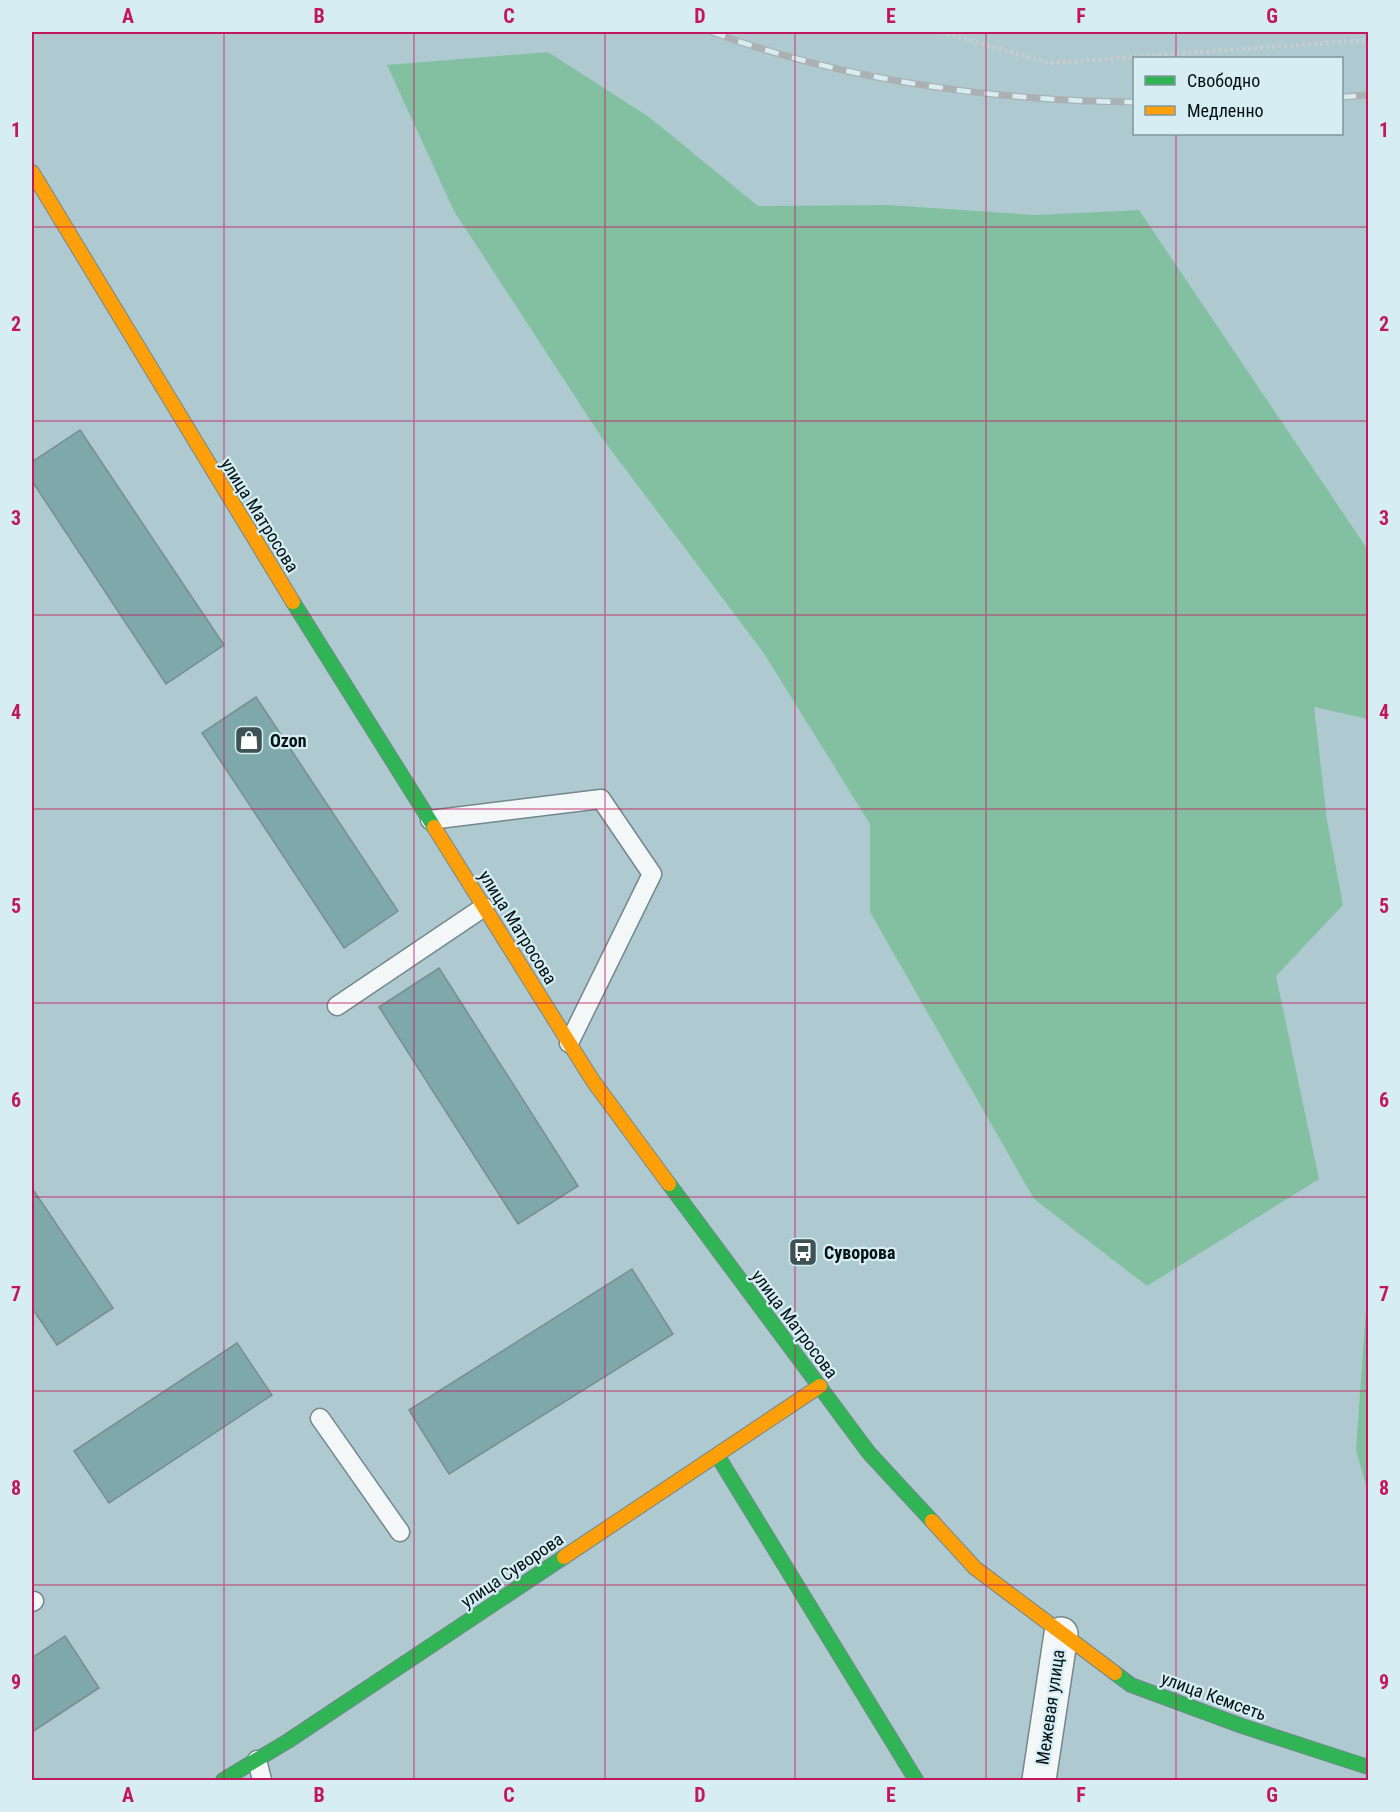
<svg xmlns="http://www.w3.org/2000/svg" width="1400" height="1812" font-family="'Roboto Condensed',sans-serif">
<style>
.green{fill:#83c0a2}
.building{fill:#7ea8aa;stroke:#798e91;stroke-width:1.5}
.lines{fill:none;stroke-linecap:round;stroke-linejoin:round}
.lane-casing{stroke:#73888c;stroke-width:21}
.street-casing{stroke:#73888c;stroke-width:36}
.fast-casing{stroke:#73888c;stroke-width:16}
.slow-casing{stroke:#73888c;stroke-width:16}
.path{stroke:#c5cdcf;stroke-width:4;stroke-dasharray:3 3;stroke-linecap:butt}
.lane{stroke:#f3f7f8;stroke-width:18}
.street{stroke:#f3f7f8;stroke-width:33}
.fast{stroke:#30b455;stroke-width:14}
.slow{stroke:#ff9f0a;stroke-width:14}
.rail-casing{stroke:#abb1b2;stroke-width:7}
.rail{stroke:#d6eef3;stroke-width:4.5;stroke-dasharray:14;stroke-linecap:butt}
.grid{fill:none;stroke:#c2185b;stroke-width:1.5;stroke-opacity:0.55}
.labels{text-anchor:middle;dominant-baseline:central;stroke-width:4.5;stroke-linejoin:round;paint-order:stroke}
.street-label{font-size:18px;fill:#011215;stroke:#d6eef3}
.poi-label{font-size:18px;font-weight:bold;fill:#011215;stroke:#d6eef3;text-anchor:start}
.neatline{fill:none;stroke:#c2185b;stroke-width:2}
.grid-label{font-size:20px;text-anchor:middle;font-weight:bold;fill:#c2185b}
</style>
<rect width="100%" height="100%" fill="#aecad0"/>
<path class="green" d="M548,52L649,117L758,206L888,205L1036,215L1139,210L1368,550V719L1314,707L1327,820L1343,905L1276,976L1319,1179L1147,1286L1034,1199L870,912V824L763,652L602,438L454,211L387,65Z
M1368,1281V1492L1356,1450Z"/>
<path class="building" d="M80,430L224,645L166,684L32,481V462Z
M256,697L398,911L344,948L202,733Z
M439,968L578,1186L518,1224L379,1007Z
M32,1188L113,1308L57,1345L32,1308Z
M632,1269L673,1334L449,1474L409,1410Z
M237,1343L272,1395L109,1503L74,1451Z
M65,1636L99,1688L32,1732V1658Z"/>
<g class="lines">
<g class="lane-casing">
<path id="lane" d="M430,820L601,799L652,874L569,1043
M337,1006L484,907
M320,1418L400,1532
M32,1602L34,1601
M257,1760L262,1780"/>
</g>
<g class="street-casing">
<path id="street" d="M1039,1780L1061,1634"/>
</g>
<g class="fast-casing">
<path id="fast" d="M293,602L434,827
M669,1184L869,1453L932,1521
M717,1455L916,1780
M1115,1673L1131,1685L1242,1726L1368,1767
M223,1780L288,1741L564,1557"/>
</g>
<g class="slow-casing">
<path id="slow" d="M32,172L293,602
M434,827L593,1081L669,1184
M932,1521L975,1568L1115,1673
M564,1557L820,1386"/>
</g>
<path class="path" d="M941,32L1049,63L1368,40"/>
<use href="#lane" class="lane"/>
<use href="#street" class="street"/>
<use href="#fast" class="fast"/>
<use href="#slow" class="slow"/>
<g class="rail-casing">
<path id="rail" d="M712,32C842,80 996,101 1134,102
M1342,97L1368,95"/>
</g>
<use href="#rail" class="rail"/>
</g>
<path class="grid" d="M224,32V1780M414,32V1780M605,32V1780M795,32V1780M986,32V1780M1176,32V58M1176,134V1780M32,227H1368M32,421H1368M32,615H1368M32,809H1368M32,1003H1368M32,1197H1368M32,1391H1368M32,1585H1368"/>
<defs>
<g id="shop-square" transform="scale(1.5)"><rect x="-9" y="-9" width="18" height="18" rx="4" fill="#3e5256" stroke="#d6eef3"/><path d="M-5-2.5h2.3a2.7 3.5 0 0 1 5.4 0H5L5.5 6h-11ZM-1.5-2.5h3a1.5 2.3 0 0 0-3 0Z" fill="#fff"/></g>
<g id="bus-square" transform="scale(1.5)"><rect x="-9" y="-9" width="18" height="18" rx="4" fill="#3e5256" stroke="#d6eef3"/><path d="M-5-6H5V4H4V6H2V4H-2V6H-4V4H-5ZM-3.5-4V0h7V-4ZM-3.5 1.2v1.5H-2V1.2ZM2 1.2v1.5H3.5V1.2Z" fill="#fff"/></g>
</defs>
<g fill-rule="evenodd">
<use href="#shop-square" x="249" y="740"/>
<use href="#bus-square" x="803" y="1252"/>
</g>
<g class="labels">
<g class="street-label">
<text transform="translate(260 515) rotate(58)">улица Матросова</text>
<text transform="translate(518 927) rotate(58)">улица Матросова</text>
<text transform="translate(795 1324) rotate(53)">улица Матросова</text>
<text transform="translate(512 1570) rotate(-34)">улица Суворова</text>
<text transform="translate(1214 1696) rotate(20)">улица Кемсеть</text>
<text transform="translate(1050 1707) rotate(-82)">Межевая улица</text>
</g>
<g class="poi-label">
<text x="270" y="740">Ozon</text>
<text x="824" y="1252">Суворова</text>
</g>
</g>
<rect width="1400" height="1812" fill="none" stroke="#d6eef3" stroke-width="66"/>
<rect x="1133" y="57" width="210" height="78" fill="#d6eef3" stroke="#81969a" stroke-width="1.5"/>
<rect x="1145" y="76" width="30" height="9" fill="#30b455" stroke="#81969a" stroke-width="1.5"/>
<text x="1187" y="87" font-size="18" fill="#011215">Свободно</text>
<rect x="1145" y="106" width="30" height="9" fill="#ff9f0a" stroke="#81969a" stroke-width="1.5"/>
<text x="1187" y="117" font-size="18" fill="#011215">Медленно</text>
<rect x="33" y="33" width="1334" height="1746" class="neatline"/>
<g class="grid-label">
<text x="128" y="23">A</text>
<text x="319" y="23">B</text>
<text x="509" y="23">C</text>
<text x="700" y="23">D</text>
<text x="891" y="23">E</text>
<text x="1081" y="23">F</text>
<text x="1272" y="23">G</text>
<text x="16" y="137">1</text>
<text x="1384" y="137">1</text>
<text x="16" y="331">2</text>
<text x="1384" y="331">2</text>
<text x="16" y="525">3</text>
<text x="1384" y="525">3</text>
<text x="16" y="719">4</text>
<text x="1384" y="719">4</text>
<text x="16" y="913">5</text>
<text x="1384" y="913">5</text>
<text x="16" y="1107">6</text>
<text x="1384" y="1107">6</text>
<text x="16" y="1301">7</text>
<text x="1384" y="1301">7</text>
<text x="16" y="1495">8</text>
<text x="1384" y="1495">8</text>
<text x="16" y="1689">9</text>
<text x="1384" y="1689">9</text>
<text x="128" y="1802">A</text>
<text x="319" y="1802">B</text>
<text x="509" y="1802">C</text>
<text x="700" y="1802">D</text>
<text x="891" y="1802">E</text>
<text x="1081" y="1802">F</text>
<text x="1272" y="1802">G</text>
</g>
</svg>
